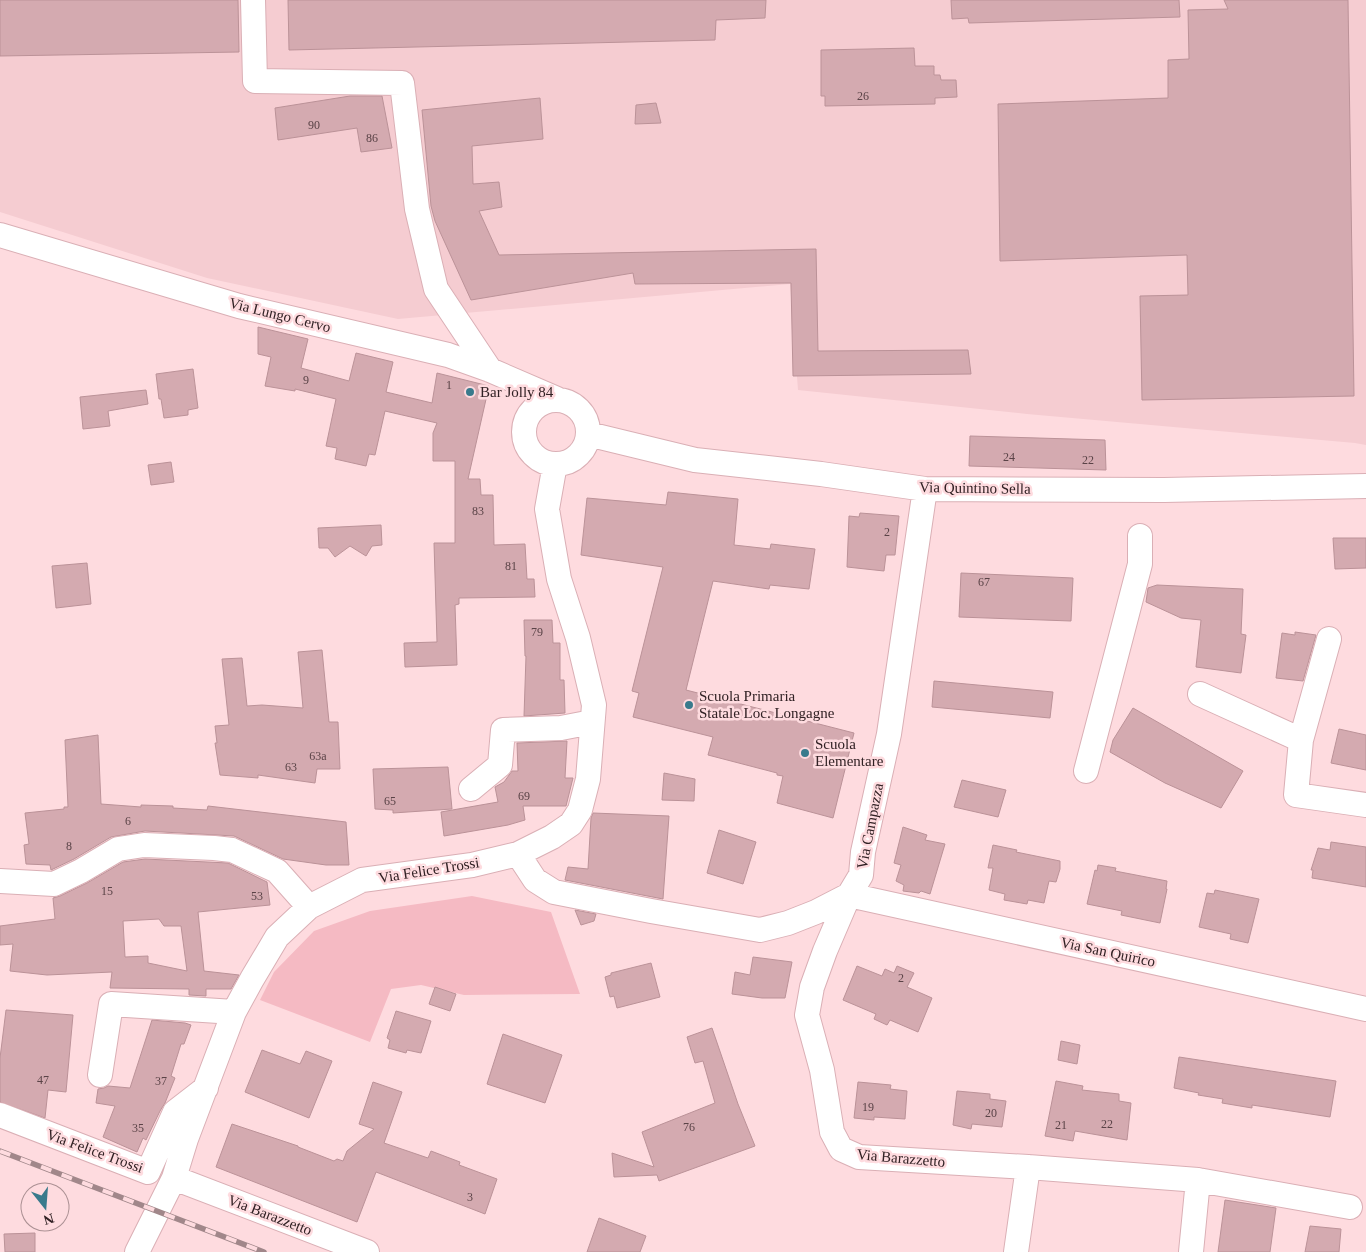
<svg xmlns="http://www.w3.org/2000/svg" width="1366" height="1252" font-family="Georgia,serif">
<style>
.built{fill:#f5ccd1}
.green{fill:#f5bac3}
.building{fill:#d4aab0;stroke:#bb9298;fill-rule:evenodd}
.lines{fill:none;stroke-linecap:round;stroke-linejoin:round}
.minor-casing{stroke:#daafb5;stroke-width:26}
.minor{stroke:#fff;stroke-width:24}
.rail-casing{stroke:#a1878a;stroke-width:5.5}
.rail{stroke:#fedbdf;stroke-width:4;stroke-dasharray:11;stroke-linecap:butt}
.poi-dot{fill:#397a8c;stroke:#fedbdf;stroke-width:2}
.labels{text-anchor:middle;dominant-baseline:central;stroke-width:5;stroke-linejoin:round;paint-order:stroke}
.number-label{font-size:12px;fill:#5a4347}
.street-label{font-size:15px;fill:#312124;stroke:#fedbdf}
.poi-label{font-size:15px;fill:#312124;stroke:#fedbdf;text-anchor:start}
</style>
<rect width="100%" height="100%" fill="#fedbdf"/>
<path class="built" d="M0,0H1366V445L1355,443L1027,414L798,390L790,284L398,319L207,278L0,212Z"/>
<path class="green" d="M472,896L551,912L580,994L464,995L421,985L391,989L370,1042L260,1000L274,972L314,931L370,911Z"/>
<path class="building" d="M0,0H238L239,52L0,56Z
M288,0H766L765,18L716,20L715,40L289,50Z
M951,0H1179L1180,17L969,23L968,18L952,19Z
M1224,0H1348L1354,396L1142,400L1140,296L1188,295L1187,255L1000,261L998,104L1168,98V60L1189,59L1188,10L1228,9Z
M914,48L915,66H934V75H940L941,80H956L957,97L935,98V104L825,106V96H821V50Z
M350,96H382L392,148L361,152L357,128L278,140L275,108Z
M540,98L543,139L472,146L473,184L499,182L502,207L479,211L499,255L816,249L818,351L968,350L971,374L793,376L791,283L635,284L633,273L471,300L435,221L431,206L422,110Z
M656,103L661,123L635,124L636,105Z
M258,327L308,339L301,368L349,381L356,353L393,362L386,392L432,403L437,373L489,386L468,479H480L481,495H493L494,545L525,544L527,579H534L535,597L459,598V604L455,605L457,665L405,667L404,643L437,642L434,543H455V461H433V433L437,423L385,411L375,455L369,454L366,466L335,459L337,448L326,446L336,399L295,389V391L265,386L271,357L258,354Z
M193,369L198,408L188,410V415L164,418L161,399H159L156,374Z
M146,390L148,404L108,411L110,426L83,429L80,397Z
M970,436L1105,440L1106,470L969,466Z
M171,462L174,482L151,485L148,465Z
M668,492L738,499L734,545L770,549L771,544L815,549L809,589L770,585L769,589L713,581L686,690L854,733L833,818L777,803L783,776L777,775V773L708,755L713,737L633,717L639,693L632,691L663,567L581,555L587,498L666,505Z
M860,513L899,516L895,555H886L884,571L847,567L849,516L859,517Z
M381,525L382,545L372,546L366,556L350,546L335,557L328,548H319L318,528Z
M1333,538H1366V568L1335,569Z
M87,563L91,604L56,608L52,566Z
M961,573L1073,578L1071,621L959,617Z
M1157,585L1243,589L1241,634L1246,635L1241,673L1196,667L1201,620L1181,618L1146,602L1148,588Z
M524,620H552L553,643H560V680H564L565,713L524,716L526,656H525Z
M1295,632L1316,635L1303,681L1276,678L1282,633L1295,635Z
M322,650L329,722H338L340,769H317L315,783L258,775V778L220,775L215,743H217L215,726L229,725L222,659L242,658L247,706L262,705L303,708L298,652Z
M934,681L1053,692L1050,718L932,707Z
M1133,708L1243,771L1221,808L1165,783L1110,752L1113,740Z
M1339,729L1366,735V770L1331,763Z
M98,735L101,804L141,807V805L173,806V808L207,810L208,806L346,822L349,865H326L283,859L234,836L145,831L111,837L74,859L51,870L50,865L26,864L24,845L29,844L25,813L64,809V807H68L65,740Z
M567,741L565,778H573L566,806H523L525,820L508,825L444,836L441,812L498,802L495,787L504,782L512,771H518L517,743Z
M448,767L452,809L393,813V810L375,809L373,769Z
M664,773L695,779L694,801L662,800Z
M962,780L1006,790L998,817L954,807Z
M593,813L669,816L663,899L565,880L568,867L588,869L591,818Z
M903,827L927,835L925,840L945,844L930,894L921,891L919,893L903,891L904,885L896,881L901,865L894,863Z
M719,830L756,842L743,884L707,873Z
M1331,842L1366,847V887L1312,878L1313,870H1311L1318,848L1330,850Z
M993,845L1017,850L1016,852L1060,861V869L1056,882L1049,881L1044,903L1028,900L1027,904L1004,900L1005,894L989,890L993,868H988Z
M145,859L228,863L267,882L270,905L198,912L204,971L239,975L231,989H206V996L189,995V989L110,988L112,972L47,975L10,971L13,944L0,945V926L55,919L53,898L60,896L87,883L123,862ZM159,919L164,926H181L187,971L148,963V956L125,957L123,921Z
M1098,865L1116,868L1115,871L1167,881L1166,889H1167L1160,923L1121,915L1122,911L1087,904L1095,870L1097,871Z
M1215,890L1259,899L1248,943L1230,939L1231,934L1199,927L1207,893L1214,894Z
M575,910L596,914L594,921L581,925Z
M753,957L792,962L785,998H762L732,994L735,972L750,975Z
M651,963L660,997L617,1008L614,996L610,997L605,977L611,975V973Z
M857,966L882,976L885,969L894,973L897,966L914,973L907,987L932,998L918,1032L890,1020L887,1025L874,1019L876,1014L843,1000Z
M435,987L456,994L450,1011L429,1004Z
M6,1010L73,1015L66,1092L48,1090L45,1118L0,1102V1058Z
M396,1011L431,1021L421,1053L407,1050L406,1053L388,1048L390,1040L387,1038Z
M152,1020L185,1023L191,1025L184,1044H181L171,1076L175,1078L165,1103L160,1111L146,1140L143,1138L137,1152L103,1137L115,1106L96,1103L98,1089L104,1088L108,1086L130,1088Z
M712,1028L738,1104L755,1146L659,1181L657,1175L614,1177L612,1153L654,1167L642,1132L715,1103L703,1061L695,1063L687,1037Z
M503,1034L562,1055L545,1103L487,1084Z
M1061,1041L1080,1045L1077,1064L1058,1060Z
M262,1050L300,1064L306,1051L332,1061L309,1118L245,1092Z
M1179,1057L1336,1081L1330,1117L1252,1105V1108L1222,1103L1223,1099L1198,1095L1199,1093L1174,1088Z
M1056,1081L1083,1086L1082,1090L1119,1094V1101L1131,1103L1127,1140L1075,1131L1073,1141L1045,1136Z
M373,1082L402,1092L384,1143L428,1158L431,1151L460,1162L459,1165L497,1179L485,1214L376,1172L357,1222L216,1167L232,1124L298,1146V1147L334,1161L337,1159L343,1161L347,1151L374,1129L359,1124Z
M858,1082L891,1085L890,1089L907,1091L905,1119L874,1117V1120L854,1118Z
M957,1091L990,1094V1099L1006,1101L1002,1127L972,1124L971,1129L953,1125Z
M1225,1200L1276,1208L1270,1252H1218Z
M599,1218L646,1236L640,1252H587Z
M1310,1226L1341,1229L1339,1252H1305Z
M35,1233V1252H5L4,1234Z"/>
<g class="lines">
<g class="minor-casing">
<path id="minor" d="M253,0L255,81L402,83L417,209L436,289L490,370
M0,235L239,306L448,355L490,370L557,399
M524 432a32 32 0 1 1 64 0a32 32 0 1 1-64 0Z
M588,434L695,460L821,474L925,489L1164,490L1366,486
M1200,694L1301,740L1296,795L1366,805
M1301,740L1329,639
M1086,771L1140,564V536
M471,789L500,765L503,730L561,728L592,722
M518,854L535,880L554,892L651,911L760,930L788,923L816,912L849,895L861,875L863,852L889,734L925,489
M0,881L54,884L81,871L118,849L144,845L214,848L232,850L277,871L309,907
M100,1075L111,1004L234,1012
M0,1115L148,1172L175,1112L206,1088
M174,1178L367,1252
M1198,1180L1350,1207
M137,1252L174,1178L186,1139L234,1012L252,979L277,937L309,907L362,880L472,865L518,854L552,837L571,824L580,810L588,779L594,705L578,638L559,579L547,509L555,464
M1016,1252L1028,1167
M1191,1252L1198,1180L1028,1167L859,1157L841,1149L832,1132L822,1070L807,1015L812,987L825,951L849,895L1366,1009"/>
</g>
<use href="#minor" class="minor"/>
<g class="rail-casing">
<path id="rail" d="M0,1151L264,1252"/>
</g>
<use href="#rail" class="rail"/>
</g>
<g class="poi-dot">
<circle cx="470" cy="392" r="5"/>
<circle cx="689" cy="705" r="5"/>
<circle cx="805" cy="753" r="5"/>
</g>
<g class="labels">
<g class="number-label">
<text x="863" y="96">26</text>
<text x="314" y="125">90</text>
<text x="372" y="138">86</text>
<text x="306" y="380">9</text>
<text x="449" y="385">1</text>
<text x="1009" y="457">24</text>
<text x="1088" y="460">22</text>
<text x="478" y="511">83</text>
<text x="887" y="532">2</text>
<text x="511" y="566">81</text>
<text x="984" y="582">67</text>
<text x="537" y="632">79</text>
<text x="318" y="756">63a</text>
<text x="291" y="767">63</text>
<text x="524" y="796">69</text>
<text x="390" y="801">65</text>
<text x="128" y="821">6</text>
<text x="69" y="846">8</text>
<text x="107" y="891">15</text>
<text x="257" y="896">53</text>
<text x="901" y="978">2</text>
<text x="43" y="1080">47</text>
<text x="161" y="1081">37</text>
<text x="868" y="1107">19</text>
<text x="991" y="1113">20</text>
<text x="1107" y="1124">22</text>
<text x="1061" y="1125">21</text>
<text x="689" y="1127">76</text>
<text x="138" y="1128">35</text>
<text x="470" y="1197">3</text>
</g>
<g class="street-label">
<text transform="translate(280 315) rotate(14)">Via Lungo Cervo</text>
<text transform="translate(975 488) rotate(1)">Via Quintino Sella</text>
<text transform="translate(870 826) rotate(-79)">Via Campazza</text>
<text transform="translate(429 870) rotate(-9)">Via Felice Trossi</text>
<text transform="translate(1108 952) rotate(12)">Via San Quirico</text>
<text transform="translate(95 1151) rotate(20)">Via Felice Trossi</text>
<text transform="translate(901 1158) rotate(5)">Via Barazzetto</text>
<text transform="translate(270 1215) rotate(21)">Via Barazzetto</text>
</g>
<g class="poi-label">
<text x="480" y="392">Bar Jolly 84</text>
<text x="699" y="696">Scuola Primaria<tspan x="699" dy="17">Statale Loc. Longagne</tspan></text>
<text x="815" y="744">Scuola<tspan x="815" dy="17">Elementare</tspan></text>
</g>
</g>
<g transform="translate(45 1207) rotate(163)"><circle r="24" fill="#fedbdf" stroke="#ac9194"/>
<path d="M0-4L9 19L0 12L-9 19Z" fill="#397a8c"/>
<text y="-8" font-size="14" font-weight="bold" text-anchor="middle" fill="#312124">N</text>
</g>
</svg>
